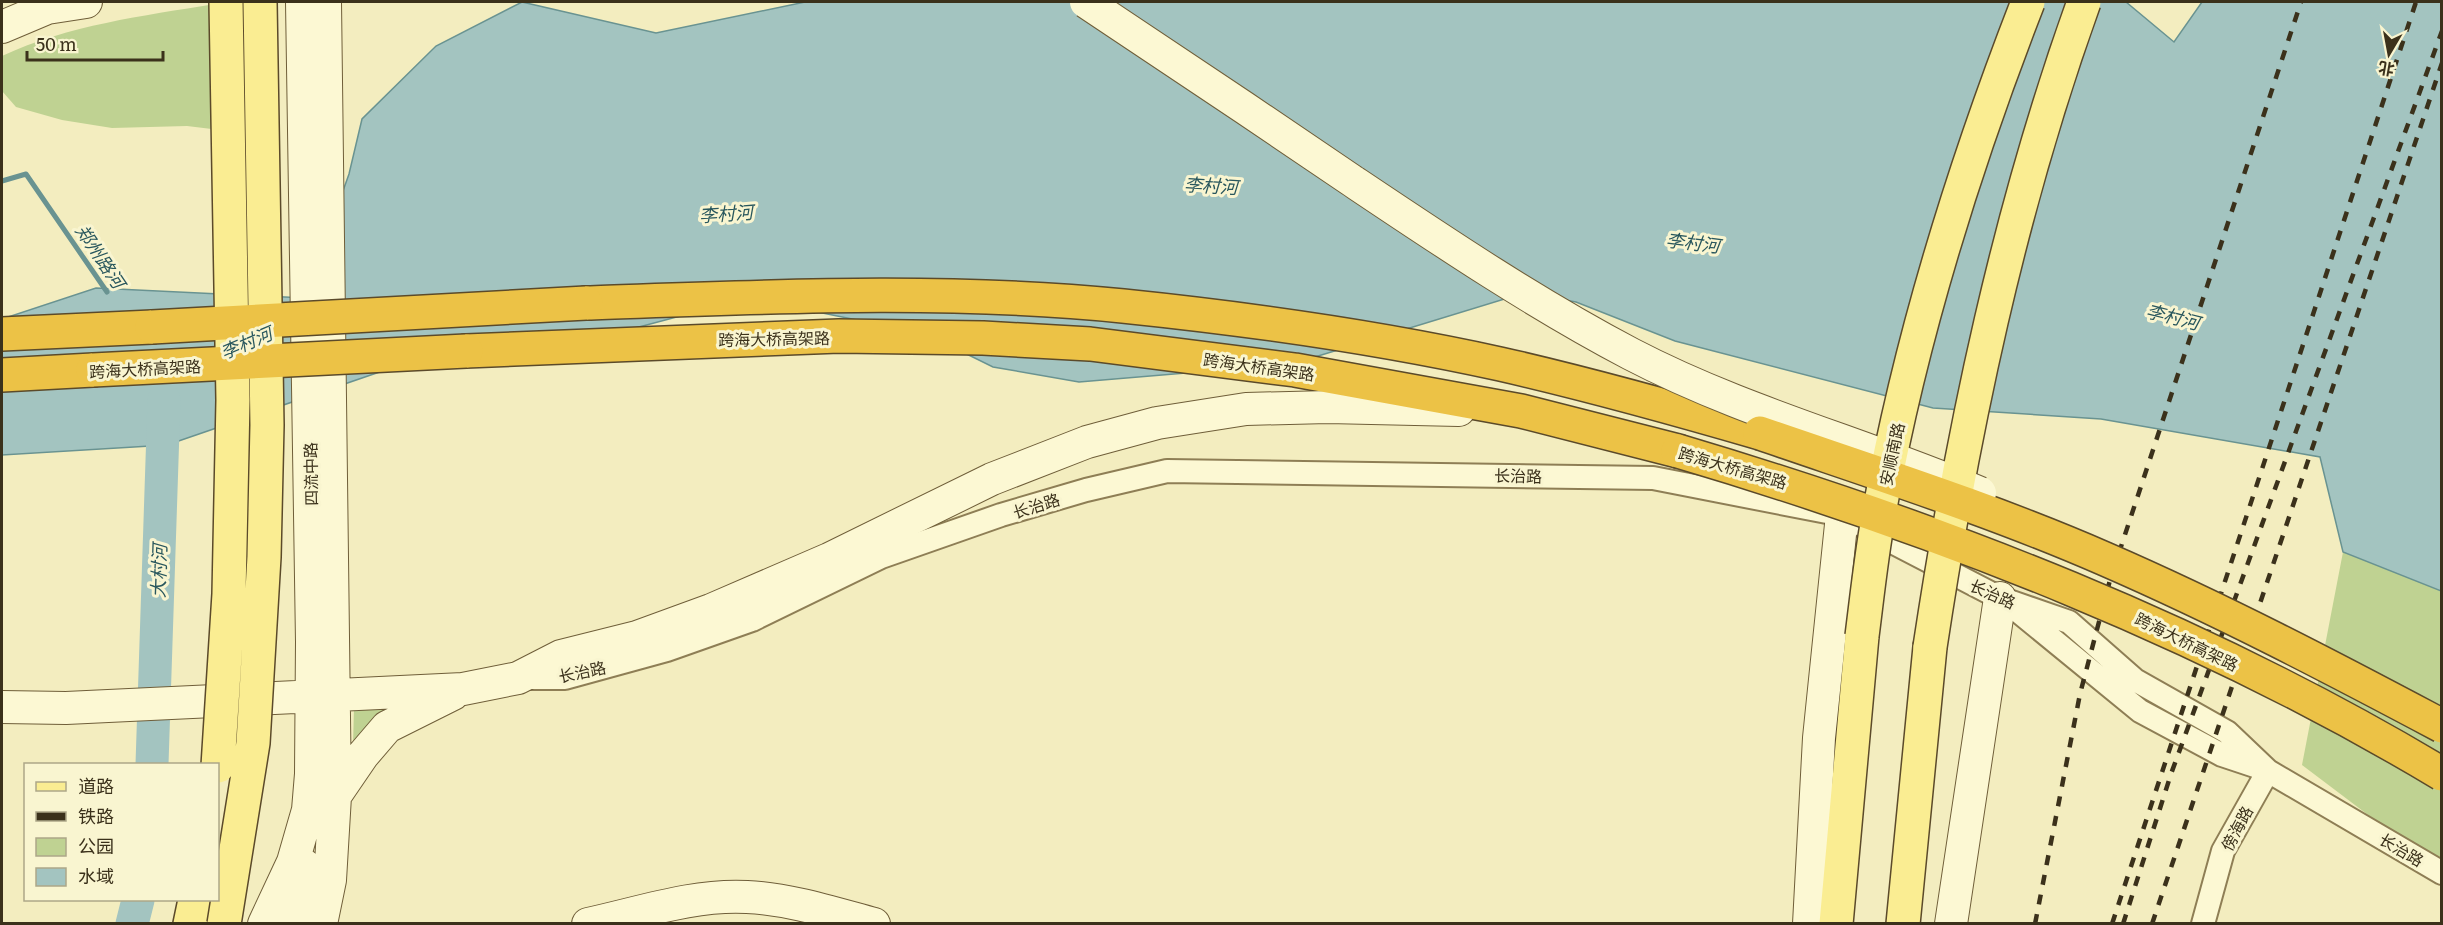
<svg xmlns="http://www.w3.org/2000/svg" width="2443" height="925" font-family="Literata,'Noto Sans SC',serif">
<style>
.green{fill:#bfd292}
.water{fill:#a3c4c0;stroke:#699391;stroke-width:1.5}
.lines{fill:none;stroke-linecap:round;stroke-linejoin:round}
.stream{stroke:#699391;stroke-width:5}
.river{stroke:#a3c4c0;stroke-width:33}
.street-casing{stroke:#8e7e55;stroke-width:26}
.secondary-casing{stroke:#6f5e39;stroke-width:34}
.primary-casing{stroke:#5b4a2a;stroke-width:36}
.highway-casing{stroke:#5b4a2a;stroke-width:36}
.street{stroke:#fcf8d3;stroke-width:22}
.secondary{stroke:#fcf8d3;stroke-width:32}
.primary{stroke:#faed92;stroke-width:33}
.highway{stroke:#ecc246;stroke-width:33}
.rail{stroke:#3b311b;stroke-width:4.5;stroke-dasharray:10 10;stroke-linecap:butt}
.secondary-bridge-casing{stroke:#6f5e39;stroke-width:34;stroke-linecap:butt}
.primary-bridge-casing{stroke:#5b4a2a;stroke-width:36;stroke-linecap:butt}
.highway-bridge-casing{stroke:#5b4a2a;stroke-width:36;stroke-linecap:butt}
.secondary-bridge{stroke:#fcf8d3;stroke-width:32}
.primary-bridge{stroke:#faed92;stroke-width:33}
.highway-bridge{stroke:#ecc246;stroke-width:33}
.labels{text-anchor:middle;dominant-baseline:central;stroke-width:6;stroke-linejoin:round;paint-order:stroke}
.street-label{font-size:16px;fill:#3b311b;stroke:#f9f5d0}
.water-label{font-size:18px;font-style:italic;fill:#29575d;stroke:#f9f5d0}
</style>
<rect width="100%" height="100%" fill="#f3edbf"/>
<path class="green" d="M215,4L220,130L187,126L112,128L62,120L16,107L2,91V56C69,25 142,16 215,4Z
M2441,275V870L2302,765L2343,552Z
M413,698L353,745L354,707Z"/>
<path class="water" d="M522,2L656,33L805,2H2126L2174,42L2202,2H2441V591L2343,552L2320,457L2101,419L1933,408L1675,341L1576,302L1524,293L1292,364L1079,382L993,367L926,334L748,298L560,348L458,345L167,445L2,455V319L96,288L305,298L349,174L362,119L436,46Z"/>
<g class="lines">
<path class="stream" d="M2,181L26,174L107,292"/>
<path class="river" d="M152,764L164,400
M132,924L138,900"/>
<g class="street-casing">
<path id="street" d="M1865,528L2000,598L2069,622L2135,680L2227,732L2268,771L2442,873
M2019,612L2140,711L2222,755L2261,768
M523,678H565L667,650L752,620L881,557L1001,515L1086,490L1167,471L1653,478L1827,512
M2203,924L2223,851L2268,771"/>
</g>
<g class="secondary-casing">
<path id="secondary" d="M2,27L47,8L86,2
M2,707L66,708L463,689L518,678L561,656L637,637L711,610L829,559L992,479L1087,442L1157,423L1246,409L1328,407L1459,410
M335,796L363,755L387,727L453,694
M264,924L293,862L308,810L311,774L312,642L302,2
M294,924L304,865
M321,924L330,880L335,796L325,2
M588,924C639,913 694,894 747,897C790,899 833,913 874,924
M1809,924L1819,738L1842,515
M1951,924L2000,598"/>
</g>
<g class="primary-casing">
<path id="primary" d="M190,924L195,900
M1836,924L1862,636
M1903,924L1930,647"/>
</g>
<g class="highway-casing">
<path id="highway" d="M586,303C764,297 945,288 1123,306C1249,319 1377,337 1500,364C1588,384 1674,408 1760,433
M2,334L152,327
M466,351L839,336L983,338L1090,344L1295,370L1521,411L1678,451
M2,375L93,370"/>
</g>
<use href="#street" class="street"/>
<use href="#secondary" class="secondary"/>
<use href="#primary" class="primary"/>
<use href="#highway" class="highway"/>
<path class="rail" d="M2035,924L2080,694L2110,580L2301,2
M2112,924L2416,2
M2123,924L2171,774L2442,31
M2152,924L2442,63"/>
<g class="secondary-bridge-casing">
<path id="secondary-bridge" d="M1086,2C1175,61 1263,120 1351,180C1442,241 1534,303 1631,354C1742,412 1865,444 1980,493"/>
</g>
<g class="primary-bridge-casing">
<path id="primary-bridge" d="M1862,636C1867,597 1871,558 1878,519C1909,342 1963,169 2028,2
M1930,647C1963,429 2009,210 2084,2
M218,766L229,594L233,400L226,2
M224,924L253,743L264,557L267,425L260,2"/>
</g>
<g class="highway-bridge-casing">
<path id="highway-bridge" d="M152,327L586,303
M93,370L466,351
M1760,433C1876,473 1993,510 2105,559C2220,609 2331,667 2442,726
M1678,451C1944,530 2203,631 2442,774"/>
</g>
<use href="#secondary-bridge" class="secondary-bridge"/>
<use href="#primary-bridge" class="primary-bridge"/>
<use href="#highway-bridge" class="highway-bridge"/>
</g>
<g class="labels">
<g class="street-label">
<text transform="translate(774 338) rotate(-1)">跨海大桥高架路</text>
<text transform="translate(1259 366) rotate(8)">跨海大桥高架路</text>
<text transform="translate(145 368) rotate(-3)">跨海大桥高架路</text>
<text transform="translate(1891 454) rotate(-78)">安顺南路</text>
<text transform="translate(1733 467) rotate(16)">跨海大桥高架路</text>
<text transform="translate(310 474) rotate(-91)">四流中路</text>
<text transform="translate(1518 475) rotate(1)">长治路</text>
<text transform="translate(1036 505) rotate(-17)">长治路</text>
<text transform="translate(1993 593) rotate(24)">长治路</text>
<text transform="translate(2187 641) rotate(26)">跨海大桥高架路</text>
<text transform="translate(582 671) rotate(-12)">长治路</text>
<text transform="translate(2236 828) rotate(-62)">傍海路</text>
<text transform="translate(2402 849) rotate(31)">长治路</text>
</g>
<g class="water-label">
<text transform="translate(1211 185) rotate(3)">李村河</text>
<text transform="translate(726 213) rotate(-4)">李村河</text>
<text transform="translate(1693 242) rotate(7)">李村河</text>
<text transform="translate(101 256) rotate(56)">郑州路河</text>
<text transform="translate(2173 316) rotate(14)">李村河</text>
<text transform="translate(246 342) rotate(-23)">李村河</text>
<text transform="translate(158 571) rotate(-88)">大村河</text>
</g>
</g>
<rect width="2443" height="925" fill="none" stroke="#3b311b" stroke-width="6"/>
<rect x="24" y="763" width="195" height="138" fill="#f9f5d0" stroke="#ada788" stroke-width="1.5"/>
<rect x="36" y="782" width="30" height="9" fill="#faed92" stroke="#ada788" stroke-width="1.5"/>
<text x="78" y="793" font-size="18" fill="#3b311b">道路</text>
<rect x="36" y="812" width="30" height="9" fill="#3b311b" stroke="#ada788" stroke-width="1.5"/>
<text x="78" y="823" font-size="18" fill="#3b311b">铁路</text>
<rect x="36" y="838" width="30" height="18" fill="#bfd292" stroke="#ada788" stroke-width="1.5"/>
<text x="78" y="853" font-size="18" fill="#3b311b">公园</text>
<rect x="36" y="868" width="30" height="18" fill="#a3c4c0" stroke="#ada788" stroke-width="1.5"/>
<text x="78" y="883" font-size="18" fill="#3b311b">水域</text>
<g transform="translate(2389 54) rotate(190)" stroke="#f9f5d0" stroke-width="4.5" paint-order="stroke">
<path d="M0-4.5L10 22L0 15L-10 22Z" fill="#3b311b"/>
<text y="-9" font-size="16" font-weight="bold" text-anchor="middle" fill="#3b311b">北</text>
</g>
<path d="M27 51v9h136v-9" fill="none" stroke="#3b311b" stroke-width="3"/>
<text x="36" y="51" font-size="18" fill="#3b311b" stroke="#f9f5d0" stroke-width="4.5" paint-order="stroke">50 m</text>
</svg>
